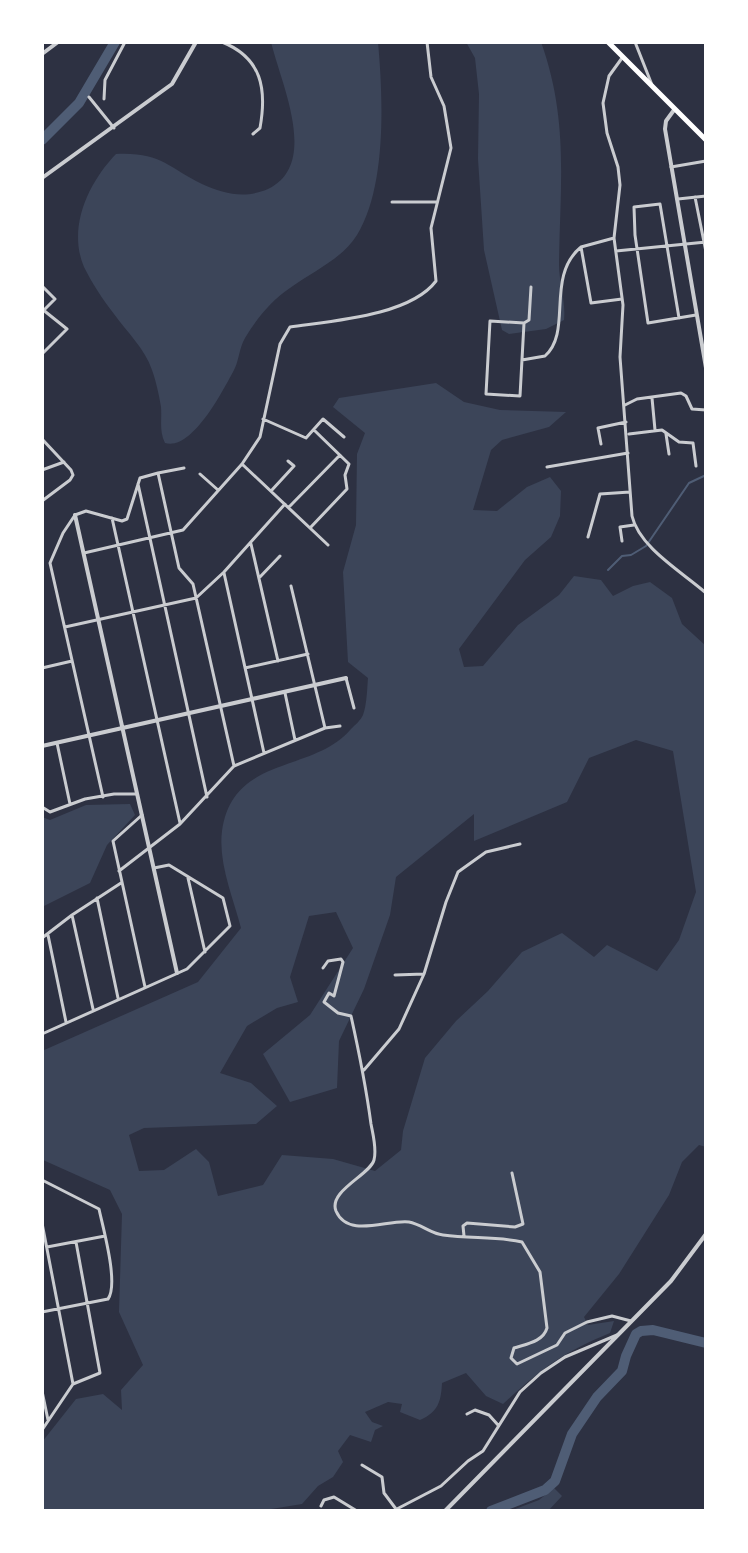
<svg xmlns="http://www.w3.org/2000/svg" width="748" height="1553" font-family="'Alegreya Sans',sans-serif">
<style>
.green{fill:#3c4559;fill-rule:evenodd}
.lines{fill:none;stroke-linecap:round;stroke-linejoin:round}
.stream{stroke:#4f5d75;stroke-width:2}
.river{stroke:#4f5d75;stroke-width:10}
.minor{stroke:#caccd0;stroke-width:3}
.tertiary{stroke:#caccd0;stroke-width:4}
.primary{stroke:#fff;stroke-width:5}
</style>
<rect width="100%" height="100%" fill="#2d3142"/>
<path class="green" d="M271,42H378C383,97 387,186 357,235C341,260 313,271 290,288C271,301 257,318 245,338C239,348 239,362 233,372C222,392 192,451 165,443C159,431 162,420 161,407C159,395 156,381 152,370C145,349 127,332 114,314C103,300 92,283 84,267C67,227 89,182 116,154C161,152 167,167 202,184C224,194 245,199 268,189C320,164 281,84 271,42Z
M466,42H541C569,120 560,184 559,264C559,283 566,301 564,320L546,329L509,334L502,330L484,250L478,159L479,94L475,58Z
M436,383L464,402L500,410L566,412L549,427L502,440L491,450L473,510L497,511L527,487L550,477L561,491L560,516L551,537L525,560L459,649L464,667L483,666L518,625L559,595L574,576L601,580L613,596L633,586L650,582L672,598L682,624L706,646V1147L699,1145L682,1162L669,1195L619,1274L584,1317L588,1325L614,1321L610,1333C563,1352 540,1370 503,1404L486,1396L466,1373L442,1383C441,1402 438,1412 420,1420L400,1412L402,1404L388,1402L365,1412L372,1422L383,1426L375,1430L371,1442L350,1435L338,1451L343,1462L333,1477L318,1486L302,1504L259,1511H42V1442L76,1399L103,1394L122,1410L121,1390L143,1365L119,1312L122,1214L110,1190L43,1160L42,1051L198,982L241,928C233,897 218,863 222,831C233,754 313,774 351,729C355,725 361,720 363,715C367,704 367,689 368,678L348,662L343,572L356,525L357,454L365,433L333,407L339,398ZM636,740L673,751L696,892L679,940L657,971L607,945L594,957L562,933L522,952L488,991L456,1021L425,1058L403,1131L401,1150L375,1171L333,1159L282,1155L263,1185L218,1196L209,1162L196,1149L164,1170L139,1171L129,1135L144,1128L256,1124L277,1106L251,1083L220,1073L247,1026L277,1008L298,1002L290,977L309,916L336,912L353,948L310,1015L263,1054L290,1102L337,1088L339,1041L364,989L390,915L396,877L474,814V841L567,802L589,758Z
M130,804L135,815L107,845L90,883L42,907V817L50,820L86,805Z
M554,1488L562,1496L548,1511H510L539,1500Z"/>
<g class="lines">
<path class="stream" d="M706,429V430
M608,570L622,556L631,555L646,546L689,483L706,475"/>
<path class="river" d="M42,140L79,103L115,42
M491,1511L545,1490L555,1481L572,1434L597,1397L622,1371L626,1356L636,1334L641,1331L653,1330L706,1343"/>
<path class="minor" d="M222,42C262,58 267,89 260,128L253,134
M635,42L652,85
M622,58L609,76L603,103L607,133L618,167L620,185L614,238L623,305L620,357L632,516C639,547 682,572 706,593
M89,97L114,128
M104,99L105,80L125,42
M671,167L706,161
M695,197L706,252
M678,199L706,196
M392,202H436
M614,238L581,247L591,303L622,299
M616,251L706,242
M42,286L55,299L42,312
M42,309L67,329L42,354
M679,318L660,204L634,207L635,235L648,323L696,315
M524,323L490,321L486,394L520,396L524,323L529,320L531,287
M522,360L545,356C573,331 545,277 581,247
M652,398L655,430
M625,405L637,399L681,393L686,396L692,409L706,410
M263,419L306,438L323,419L344,437
M629,434L662,430L679,442L693,443L696,466
M666,434L669,454
M42,439L71,470L73,475L70,480L42,501
M601,444L598,428L626,422
M242,464L328,545
M547,467L628,453
M42,470L64,462
M158,473L184,468
M200,474L218,490
M138,484L207,797
M271,491L294,466L288,461
M289,507L340,455
M112,518L180,823
M310,528L347,489L345,475L349,464L314,430
M588,537L600,494L630,492
M622,541L620,527L634,525
M251,544L278,661
M84,553L183,530L242,464L260,437L280,344L290,327C331,321 410,316 436,281L431,228L451,148L444,106L431,77L427,42
M224,573L264,753
M259,578L280,556
M65,627L196,598L224,572L285,504
M42,668L72,661
M245,668L308,654
M346,678L354,708
M285,693L295,740
M325,728L340,726
M57,743L70,804
M103,797L50,563L63,533L75,515L86,511L122,521L127,519L140,478L158,473L179,568L193,584L234,766
M42,807L50,812L85,799L114,794H137
M142,815L113,841L145,987
M119,871L180,824L234,766L325,728L291,586
M188,878L205,952
M97,898L118,998
M72,915L93,1009
M48,935L66,1022
M42,938L72,915L121,883
M323,968L328,961L341,959L343,962L334,996L329,993L324,1002L338,1013L351,1016C359,1052 366,1087 371,1124C373,1135 377,1149 374,1160C370,1175 328,1191 336,1211C348,1239 388,1219 409,1222C421,1224 431,1234 443,1235C470,1239 496,1236 522,1242L540,1272L547,1328C543,1342 526,1344 514,1348L511,1358L517,1364L557,1345L565,1333L587,1322L612,1316L631,1321
M395,975L424,974
M42,1034L187,969L230,926L223,898L169,865L154,868
M364,1070L399,1029L424,974L446,902L458,872L486,852L520,844
M42,1180L99,1209C103,1228 119,1284 108,1299L42,1312
M42,1223L73,1384
M464,1236L463,1226L467,1223L515,1227L523,1224L512,1173
M47,1247L105,1236
M42,1391L48,1420
M467,1414L475,1410L489,1415L498,1425
M42,1430L73,1384L100,1373L76,1242
M362,1465L382,1477L384,1493L396,1509
M321,1506L324,1500L334,1497L357,1511
M393,1511L441,1486L468,1461L483,1451L520,1392L541,1373L565,1357L617,1335"/>
<path class="tertiary" d="M42,54L58,42
M674,110L666,121L665,129L706,368
M42,178L172,84L196,42
M75,515L177,973
M42,746L346,678
M445,1511L671,1281L706,1234"/>
<path class="primary" d="M608,42L706,140"/>
</g>
<rect width="748" height="1553" fill="none" stroke="#ffffff" stroke-width="88"/>
</svg>
